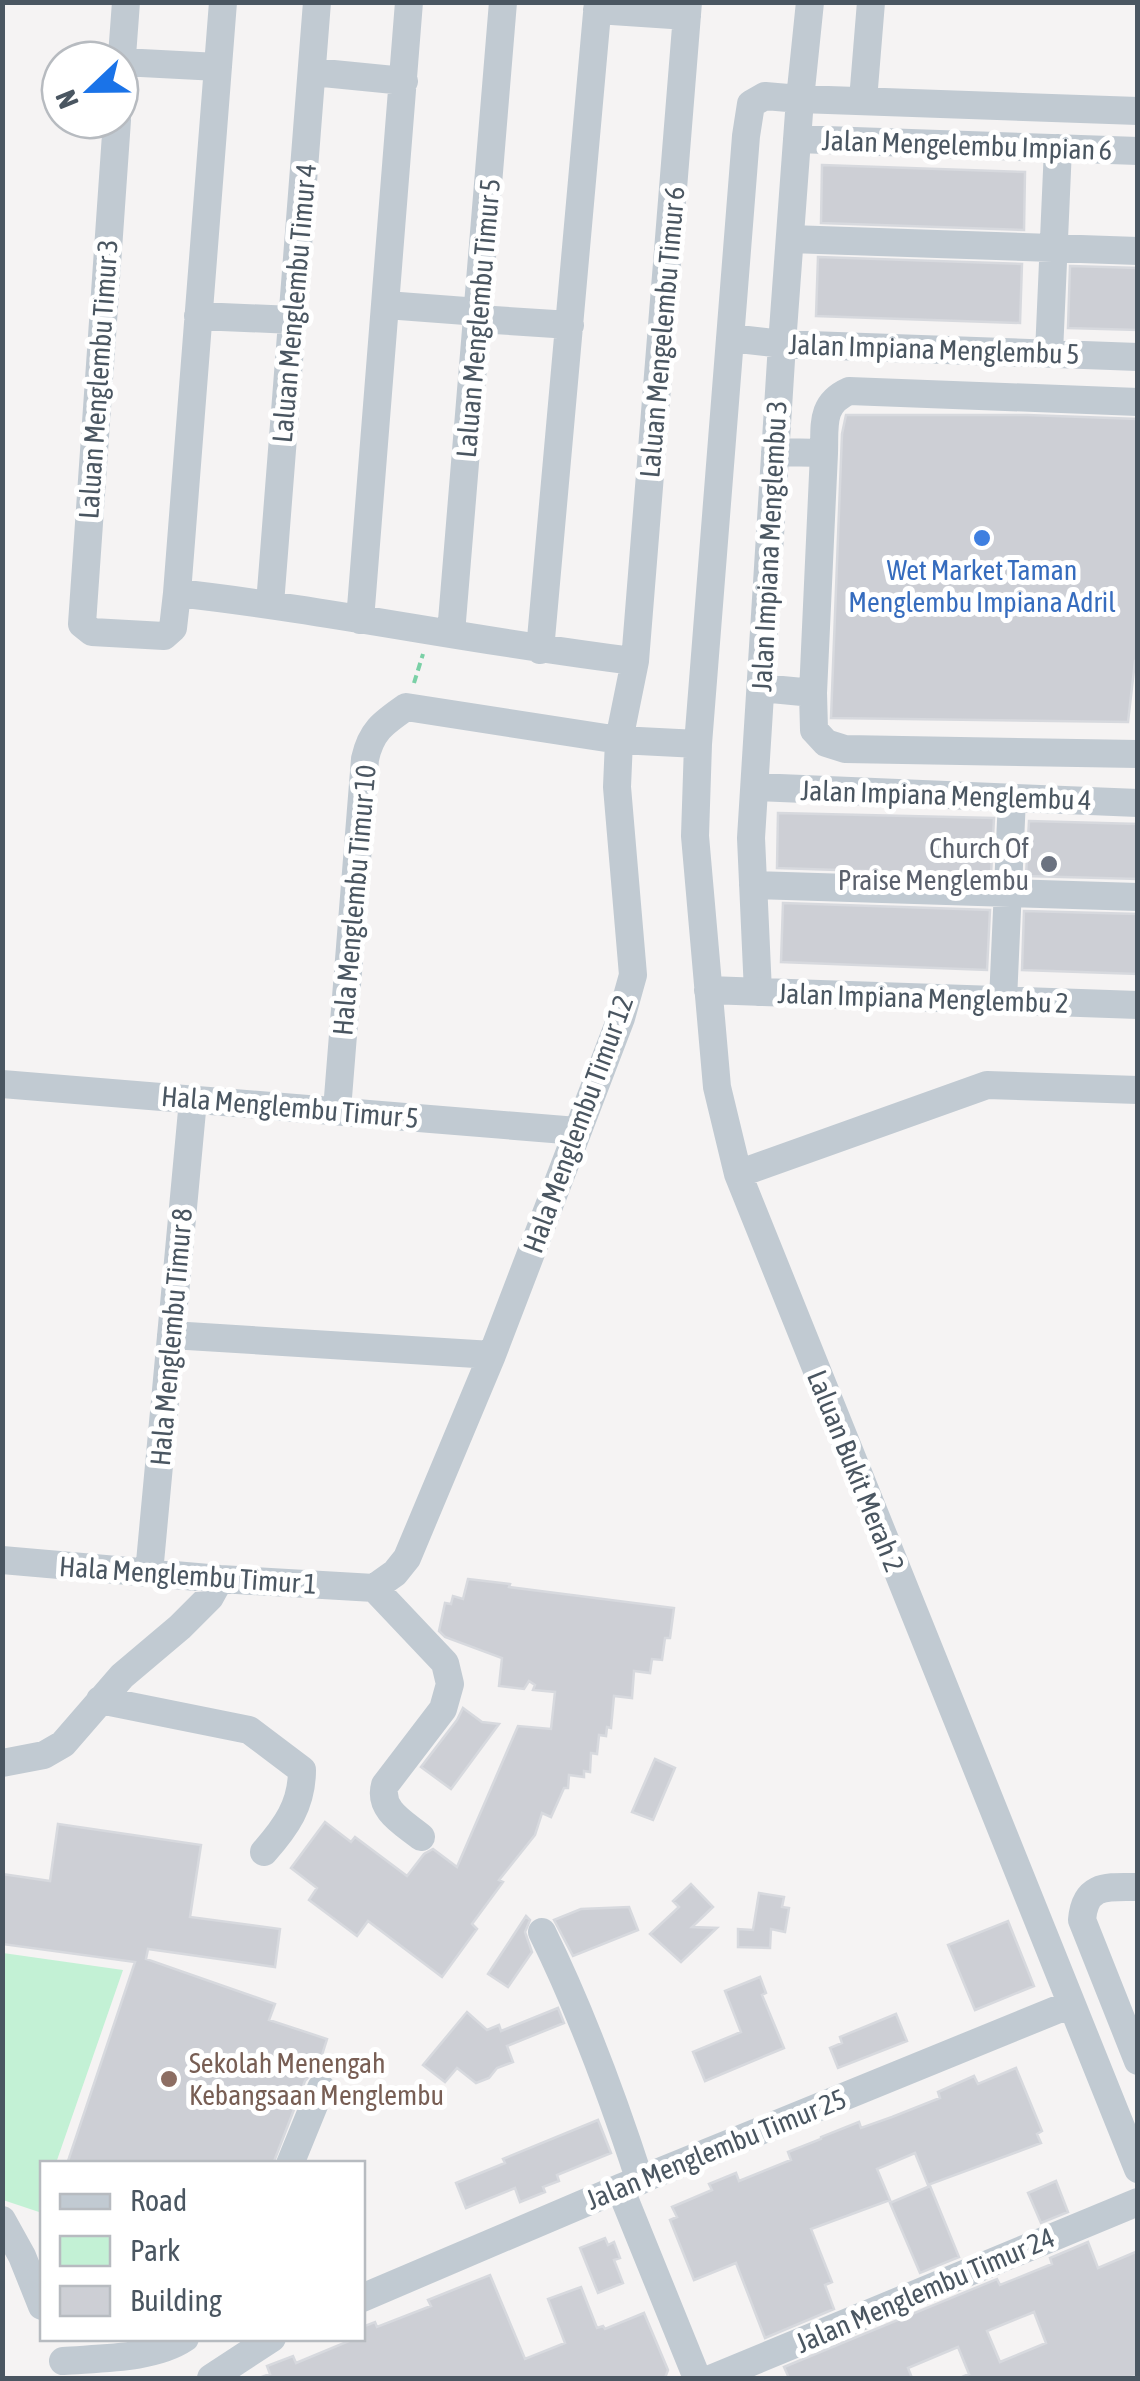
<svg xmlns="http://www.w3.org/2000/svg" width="1140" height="2381" font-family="'Asap Condensed',sans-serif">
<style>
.green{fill:#c3f1d5}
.building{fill:#cdcfd5;stroke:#d7d9de;stroke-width:2.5;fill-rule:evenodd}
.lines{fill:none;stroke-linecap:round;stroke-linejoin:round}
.path{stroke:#7ad0a6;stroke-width:4;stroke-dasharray:8 5;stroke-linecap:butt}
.minor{stroke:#c1cad2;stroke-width:28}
.shop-dot{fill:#3f7fe0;stroke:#fff;stroke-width:4}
.worship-dot{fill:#6b7280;stroke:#fff;stroke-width:4}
.education-dot{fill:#8d6e63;stroke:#fff;stroke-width:4}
.labels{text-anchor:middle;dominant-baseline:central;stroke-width:10;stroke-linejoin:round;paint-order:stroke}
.street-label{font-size:28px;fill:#4a5661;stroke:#fff}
.shop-label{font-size:28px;fill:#366cbe;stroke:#fff}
.worship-label{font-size:28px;fill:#5b616d;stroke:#fff;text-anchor:end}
.education-label{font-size:28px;fill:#785e54;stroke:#fff;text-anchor:start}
</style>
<rect width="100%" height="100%" fill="#f5f3f3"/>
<path class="green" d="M3,1953L123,1970L56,2163L42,2164V2202L39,2212L3,2200Z"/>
<path class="building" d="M822,165L1025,172L1024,230L821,223Z
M818,257L1022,264L1020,323L816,316Z
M1070,266L1138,268V330L1068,328Z
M846,415H1027L1138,419V661H1135L1128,722L831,718L842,434Z
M778,813L994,818L991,875L777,868Z
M1029,821L1138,824V879L1026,876Z
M783,903L990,910L987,970L781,962Z
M1024,911L1138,914V974L1022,970Z
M468,1579L510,1584L509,1587L674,1608L670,1638H665L662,1660L652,1659L650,1673L634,1671L632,1698L614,1696L611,1728L607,1727L606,1736L599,1735L597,1754L591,1753L590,1772L584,1771V1777L569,1775L568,1788H564L551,1817L542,1813L535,1835L499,1880L503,1882L472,1924L477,1929L442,1977L368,1921L357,1936L309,1900L317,1888L291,1868L325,1822L351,1842L355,1837L407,1876L424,1854L433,1849L457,1867L518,1726L551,1729L555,1692L533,1690L535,1685L529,1681L524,1689L499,1686L502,1658L445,1637L439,1631L445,1603L451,1604L453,1596L463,1599Z
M463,1708L482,1722L499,1724L451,1789L421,1767L457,1720Z
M655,1759L675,1768L653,1820L632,1812Z
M58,1824L201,1845L190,1917L280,1929L275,1967L148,1949L146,1959L275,2004L269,2020L327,2039L317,2071L310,2075L305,2081L273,2164H67L135,1962L2,1944V1874L50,1881Z
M691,1884L713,1907L692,1927L717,1928L681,1962L650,1934L679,1907L673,1901Z
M759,1893L784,1897L782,1907L789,1908L785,1932L771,1929L770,1948L738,1947V1929L753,1930Z
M629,1907L638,1930L573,1956L554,1920L581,1909Z
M526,1916L530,1920L525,1932L532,1952L508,1987L488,1974Z
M1008,1921L1034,1986L975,2010L948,1945Z
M760,1977L766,1993L762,1995L784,2048L705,2081L693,2052L741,2032L725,1991Z
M558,2008L564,2023L507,2046L513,2062L497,2068L489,2078L476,2083L457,2068L445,2082L423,2065L467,2012L487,2030L499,2025L501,2031Z
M896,2014L907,2041L838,2068L830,2048L842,2043L840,2037Z
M1016,2068L1042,2131L1037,2134L1041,2143L928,2185L915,2153L877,2169L890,2200L811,2229L832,2282L825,2285L834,2309L765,2338L736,2263L694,2280L670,2220L677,2217L672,2207L712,2190L709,2184L736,2173L739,2181L791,2160L788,2152L821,2139V2137L859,2122L861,2128L892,2117L940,2098L938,2092L974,2076L978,2084Z
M598,2120L611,2153L557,2175L559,2181L543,2187L545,2192L520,2202L515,2188L466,2208L456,2183L505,2163L503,2159Z
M1056,2181L1068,2212L1041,2223L1028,2193Z
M930,2186L959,2257L920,2273L890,2203Z
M605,2238L608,2245L614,2242L620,2258L614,2260L623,2283L598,2293L580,2248Z
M1088,2242L1098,2268L1138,2251V2375L1129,2378H960L969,2374L958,2347L908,2368L912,2378H789L784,2367L997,2279L1000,2285L1052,2264L1050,2258ZM1034,2312L1046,2343L1000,2362L987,2331Z
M490,2275L525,2359L565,2343L548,2299L581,2287L597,2328L603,2326L605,2329L644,2313L668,2370L665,2378H259L270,2374L267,2366L293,2356L296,2363L356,2338H362V2327L375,2322L377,2327L431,2306L428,2300Z"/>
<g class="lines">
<path class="path" d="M414,683L423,654"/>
<path class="minor" d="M597,10L687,16
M122,62L218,67
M313,72L404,81
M120,83L126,2
M863,100L871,2
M1138,111L800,99L765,96L751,104L746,136L698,744L695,836L717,1087L738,1174L1138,2169
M117,120L82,624L92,632L164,636L173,628L177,593C330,610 482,643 635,661
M797,139L1138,151
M790,239L1138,251
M386,305L479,312
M198,316L293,320
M478,319L570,325
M730,338L782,344L1138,357
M1049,353L1058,148
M775,452L824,453L813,693
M824,453C825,425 820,404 849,391L1138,402
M177,593L223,2
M270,604L317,2
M360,620L409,2
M451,633L503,2
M540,650L598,2
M761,688L813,693L814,730L826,743L845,749L1138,754
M755,787L1138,803
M753,885L1138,897
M708,990L1138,1005
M758,992L751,838L782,344L800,99L810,2
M1003,1000L1012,798
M2,1084L577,1131
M337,1110L365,759C371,731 383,723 406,707L619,740L698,744
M738,1174L987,1085L1138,1090
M171,1335L492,1355
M2,1560L220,1579L374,1588
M149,1573L193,1100
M374,1588L395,1573L407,1558L492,1355L621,1018L633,975L617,787L619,740L635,661L688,2
M374,1588L445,1663L450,1684L443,1709L385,1785C378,1810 404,1823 421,1837
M100,1700L249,1730L302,1770C302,1805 286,1827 264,1852
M2,1763L44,1755L63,1744L122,1676L180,1627L210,1597L220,1579
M1138,1887C1108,1887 1085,1883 1082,1920L1138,2061
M542,1932C582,2013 612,2095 640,2181
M290,2164L321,2088
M620,2188L697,2378
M2,2220L22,2256L42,2306
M362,2298L620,2188L1071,2004
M63,2361C101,2358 154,2359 185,2338
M211,2378L272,2338
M713,2378L1138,2202"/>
</g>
<circle class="shop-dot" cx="982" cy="538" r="10"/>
<circle class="worship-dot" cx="1049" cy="864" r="10"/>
<circle class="education-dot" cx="169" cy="2079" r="10"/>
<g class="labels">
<g class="street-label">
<text transform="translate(967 145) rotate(2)">Jalan Mengelembu Impian 6</text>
<text transform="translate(294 303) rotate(-85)">Laluan Menglembu Timur 4</text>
<text transform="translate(478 318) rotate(-85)">Laluan Menglembu Timur 5</text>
<text transform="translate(662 332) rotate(-85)">Laluan Mengelembu Timur 6</text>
<text transform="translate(934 349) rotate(2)">Jalan Impiana Menglembu 5</text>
<text transform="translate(98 379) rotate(-86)">Laluan Menglembu Timur 3</text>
<text transform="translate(769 546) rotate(-87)">Jalan Impiana Menglembu 3</text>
<text transform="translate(946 795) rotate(2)">Jalan Impiana Menglembu 4</text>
<text transform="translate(354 900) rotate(-85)">Hala Menglembu Timur 10</text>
<text transform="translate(923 998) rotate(2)">Jalan Impiana Menglembu 2</text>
<text transform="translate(290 1107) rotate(5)">Hala Menglembu Timur 5</text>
<text transform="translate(578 1124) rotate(-70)">Hala Menglembu Timur 12</text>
<text transform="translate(171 1337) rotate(-85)">Hala Menglembu Timur 8</text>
<text transform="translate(856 1471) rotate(68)">Laluan Bukit Merah 2</text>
<text transform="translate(188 1575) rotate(4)">Hala Menglembu Timur 1</text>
<text transform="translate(716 2149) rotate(-22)">Jalan Menglembu Timur 25</text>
<text transform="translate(925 2290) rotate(-23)">Jalan Menglembu Timur 24</text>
</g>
<g class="shop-label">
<text x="982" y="570">Wet Market Taman<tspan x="982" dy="32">Menglembu Impiana Adril</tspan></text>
</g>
<g class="worship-label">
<text x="1029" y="848">Church Of<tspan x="1029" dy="32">Praise Menglembu</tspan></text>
</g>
<g class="education-label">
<text x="189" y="2063">Sekolah Menengah<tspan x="189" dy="32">Kebangsaan Menglembu</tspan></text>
</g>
</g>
<rect width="1140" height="2381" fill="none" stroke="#4a5661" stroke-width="10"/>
<rect x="40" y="2161" width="325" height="180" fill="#ffffff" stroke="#b7bbc0" stroke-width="2.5"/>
<rect x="60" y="2194" width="50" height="15" fill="#c1cad2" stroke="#b7bbc0" stroke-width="2.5"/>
<text x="130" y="2211" font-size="30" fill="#4a5661">Road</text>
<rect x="60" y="2236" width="50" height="30" fill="#c3f1d5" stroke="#b7bbc0" stroke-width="2.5"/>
<text x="130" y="2261" font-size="30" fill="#4a5661">Park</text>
<rect x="60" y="2286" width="50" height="30" fill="#cdcfd5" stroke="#b7bbc0" stroke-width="2.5"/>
<text x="130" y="2311" font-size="30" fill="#4a5661">Building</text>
<g transform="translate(90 90) rotate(248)"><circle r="48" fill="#ffffff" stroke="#b7bbc0" stroke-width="2.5"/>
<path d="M0-8L18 38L0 25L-18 38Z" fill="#1a73e8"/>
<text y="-15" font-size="28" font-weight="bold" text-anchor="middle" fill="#4a5661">N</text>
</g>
</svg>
